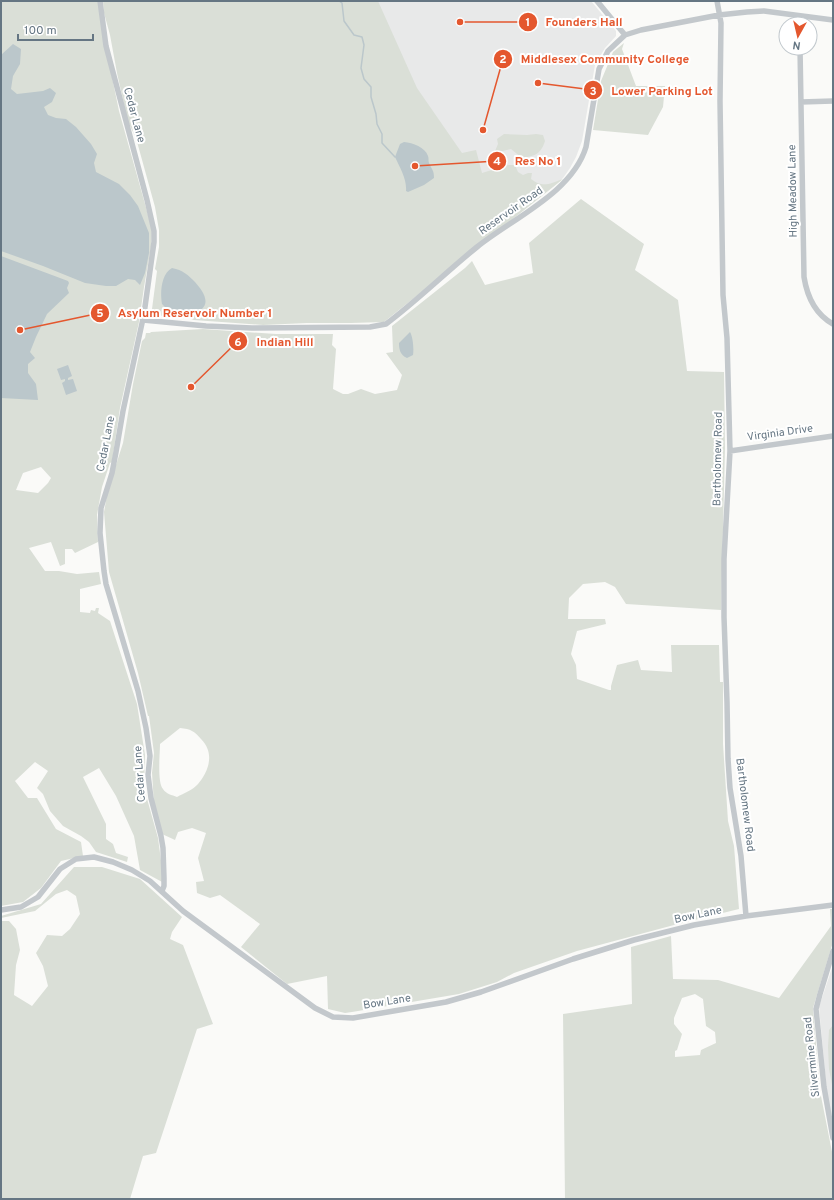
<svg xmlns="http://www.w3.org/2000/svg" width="834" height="1200" font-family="Overpass,sans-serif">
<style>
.built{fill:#e8e9e9}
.green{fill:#dadfd7;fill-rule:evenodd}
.water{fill:#bbc7cb}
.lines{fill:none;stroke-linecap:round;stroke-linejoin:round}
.stream{stroke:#bbc7cb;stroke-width:1.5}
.minor{stroke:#c3c8cc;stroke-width:5.5}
.labels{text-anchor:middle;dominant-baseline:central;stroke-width:4;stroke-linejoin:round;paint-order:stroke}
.street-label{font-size:11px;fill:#657683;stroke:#fff}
.leader{fill:none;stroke:#e4572e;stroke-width:1.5}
.callout-dot{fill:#e4572e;stroke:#fff;stroke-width:1.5}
.mark-label{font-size:12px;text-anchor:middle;font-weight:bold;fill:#fff}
.callout-label{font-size:12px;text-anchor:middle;font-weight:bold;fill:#e4572e;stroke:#fff;stroke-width:4;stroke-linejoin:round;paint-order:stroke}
</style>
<rect width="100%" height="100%" fill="#fafaf8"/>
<path class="built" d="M353,1H591L616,31V36L605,48L595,65L582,141L576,157L570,168L563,178L554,186L468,253Z
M833,965V1124L827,1093L819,1007Z"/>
<path class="green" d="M1,1H99L107,53L119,111L152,229L151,247L144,287L139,322L120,408L112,462L110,463L102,487L97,515L98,542L75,553L72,549H65V564L60,566L51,542L29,548L45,571H59L77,574L99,572L101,584L80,589V612L90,613L91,610L95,611L96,608H99L98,613L110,621L137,704L145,755L144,788L158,838L164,883L140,870L134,836L116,796L99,768L83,777L106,824V839L113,844L116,853L128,857L127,862L96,852L89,842L81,836L63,826L50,811L43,794L37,788L48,771L35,762L15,781L28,798H37L56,829L81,842L83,856L61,861L41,888L23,902L1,906ZM41,467L51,478L48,483L38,493L16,490L23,473Z
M103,1H378L417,88L462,153L476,150L482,173L508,165H515L518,172L523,175L528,173H532L531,179C543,188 549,184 563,179L384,322L351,323H307L263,325L194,320L186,317H165L151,312L150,311L152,309L157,271L155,269L159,247V230L155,207L136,138L128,122L117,73L110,35L104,13Z
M624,43L622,49L636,86H665L663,107L648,135L593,130L601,81L613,52Z
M504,134L527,135L536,134L543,135L545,141C541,154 535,156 522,158L511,149L498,152L495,151L498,144L497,139Z
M581,199L644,244L635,270L678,300L687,371L724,372L725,448L721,610L626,604L615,587L605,582L583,584L569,598L568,619H605L606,624L577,631L571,654L576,665L577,679L609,690H611V686L617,665L638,660L641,670L672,672L671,645H719L720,682H723V744L728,821L734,846L739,909L674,925L577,951L514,973L497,982L459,994L352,1012L345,1013L328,1009L327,976L287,984L241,947L260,924L220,895L210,898L197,893L196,882L204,881L198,858L206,833L192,828L178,832L175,840L162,834L154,804L152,773L154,753L149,716H148L138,673L109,572L104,512L108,490L123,443L133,384L142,341L145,338L146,333H150L151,332L203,329L276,334H333L332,345L336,349L333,389L343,394H348L361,389L375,394L397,390L402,375L386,353L393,352L392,326L465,268L472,261L485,285L533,273L529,243ZM180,728C191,729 194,731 201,739C215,753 209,771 198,784C193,790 184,793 177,797C172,795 166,794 163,789C157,782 160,754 160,744Z
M74,867H102L140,879L182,917L172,932L170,939L183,945L213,1024L197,1029L156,1153L143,1156L130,1199H1V921H9L16,929L20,950L16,965L14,995L32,1006L48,986L43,966L36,953L47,935L62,936L70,929L80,914L76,896L67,890L56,894L35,911L1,918V916L41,904Z
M830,909H833V942L813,1008L820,1091L833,1157V1199H565L563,1014L632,1004L631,947L671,936L673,979L718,980L779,998L831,926ZM695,994L703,999L706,1026L715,1032L716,1043L701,1050L700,1055L675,1057V1051L677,1050L682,1034L674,1024V1018L682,998Z
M833,1025V1090L829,1069L828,1047L829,1030Z"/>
<path class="water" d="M13,44L21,49L20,64L13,76L11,89L17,94L43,91L50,88L56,93L52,102L44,107L48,115L56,118L66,119L76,127L91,144L97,154L94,163L96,172L119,184L130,195L138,206L149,233V253L145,273L140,285L135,280L128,279L116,286H106L85,283L43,266L1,251V55Z
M404,142C413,143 425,147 428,156C429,158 428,161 429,163C432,170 434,170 434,178L424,185L408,192L406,191C407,179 400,168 395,157L400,144Z
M1,256L68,281L69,283L67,288L69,293L47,314L36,337L30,352L35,358L28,364V373L36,384L38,400L1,398Z
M172,268C183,270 188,275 195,282C203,291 213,305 197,312C191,315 176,313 169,311L162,304C160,293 161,274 172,268Z
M410,332C413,337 414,349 413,355L407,358C400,355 399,349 399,343Z
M68,365L72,376L68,378V380L73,379L77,391L66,395L62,383L65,381V379L61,380L57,369Z"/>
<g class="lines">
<path class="stream" d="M339,1L342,3L344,21L354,35L362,37L364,45L361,68L364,79L371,87V97L376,114L377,124L382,134V143L395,157"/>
<path class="minor" d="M100,1L106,46L147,200L154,231V242L144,314L123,411L116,452L112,473L101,508L100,533L104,571L106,584L138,691L146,728L150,756L148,775L151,798L161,836L163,848L164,878V886L162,891
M597,1L625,35
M717,1L721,23L720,101L723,295L727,338L730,451L724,559V617L727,702L728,759L730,788L741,856L746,916
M799,16V24
M800,48L804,277C807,296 815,314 833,324
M801,102L833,101
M143,320L206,326L252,328L370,327L386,324C418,300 446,272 477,247C513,218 572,193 586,147L599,69L608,51L625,35L641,30L719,15L747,12L764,11L833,20
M730,451L833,436
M1,910L21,907L38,897L60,869L76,859L94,857L113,862L132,870L150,881L183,911L315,1008L333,1017L353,1018L446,1002L481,992L573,959L634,940L694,925L746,916L833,905
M833,951L820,994L816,1009L824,1087L833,1138"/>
</g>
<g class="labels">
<g class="street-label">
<text transform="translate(134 115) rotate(75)">Cedar Lane</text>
<text transform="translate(793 191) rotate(-91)">High Meadow Lane</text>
<text transform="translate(511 211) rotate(-35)">Reservoir Road</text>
<text transform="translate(780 433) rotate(-8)">Virginia Drive</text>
<text transform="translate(106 444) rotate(-79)">Cedar Lane</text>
<text transform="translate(718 459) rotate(-89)">Bartholomew Road</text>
<text transform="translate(140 774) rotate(-94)">Cedar Lane</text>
<text transform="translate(745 805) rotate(83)">Bartholomew Road</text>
<text transform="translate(698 915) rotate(-12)">Bow Lane</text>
<text transform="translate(387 1002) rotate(-9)">Bow Lane</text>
<text transform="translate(812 1057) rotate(-96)">Silvermine Road</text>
</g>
</g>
<path class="leader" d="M460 22L528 22M483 130L503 59M538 83L593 90M415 166L497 161M20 330L100 313M191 387L238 341"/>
<g class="callout-dot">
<circle cx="460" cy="22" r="4"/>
<circle cx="483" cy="130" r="4"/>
<circle cx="538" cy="83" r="4"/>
<circle cx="415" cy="166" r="4"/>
<circle cx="20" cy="330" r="4"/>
<circle cx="191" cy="387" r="4"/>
<circle cx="528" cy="22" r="10"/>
<circle cx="503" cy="59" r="10"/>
<circle cx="593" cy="90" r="10"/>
<circle cx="497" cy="161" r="10"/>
<circle cx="100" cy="313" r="10"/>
<circle cx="238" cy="341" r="10"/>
</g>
<g class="mark-label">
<text x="528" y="26">1</text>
<text x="503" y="63">2</text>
<text x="593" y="95">3</text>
<text x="497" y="165">4</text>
<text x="100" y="317">5</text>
<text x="238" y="346">6</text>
</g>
<g class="callout-label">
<text x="584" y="26">Founders Hall</text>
<text x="605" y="63">Middlesex Community College</text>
<text x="662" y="95">Lower Parking Lot</text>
<text x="538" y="165">Res No 1</text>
<text x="195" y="317">Asylum Reservoir Number 1</text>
<text x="285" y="346">Indian Hill</text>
</g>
<rect width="834" height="1200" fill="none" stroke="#657683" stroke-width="4"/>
<g transform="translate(798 36) rotate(188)"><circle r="19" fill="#ffffff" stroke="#c1c8cd"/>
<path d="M0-3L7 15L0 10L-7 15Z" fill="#e4572e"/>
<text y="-6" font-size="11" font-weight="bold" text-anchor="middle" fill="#657683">N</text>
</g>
<path d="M18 34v6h75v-6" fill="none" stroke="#657683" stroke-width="2"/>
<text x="24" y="34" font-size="12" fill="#657683" stroke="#ffffff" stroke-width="3" paint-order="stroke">100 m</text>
</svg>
